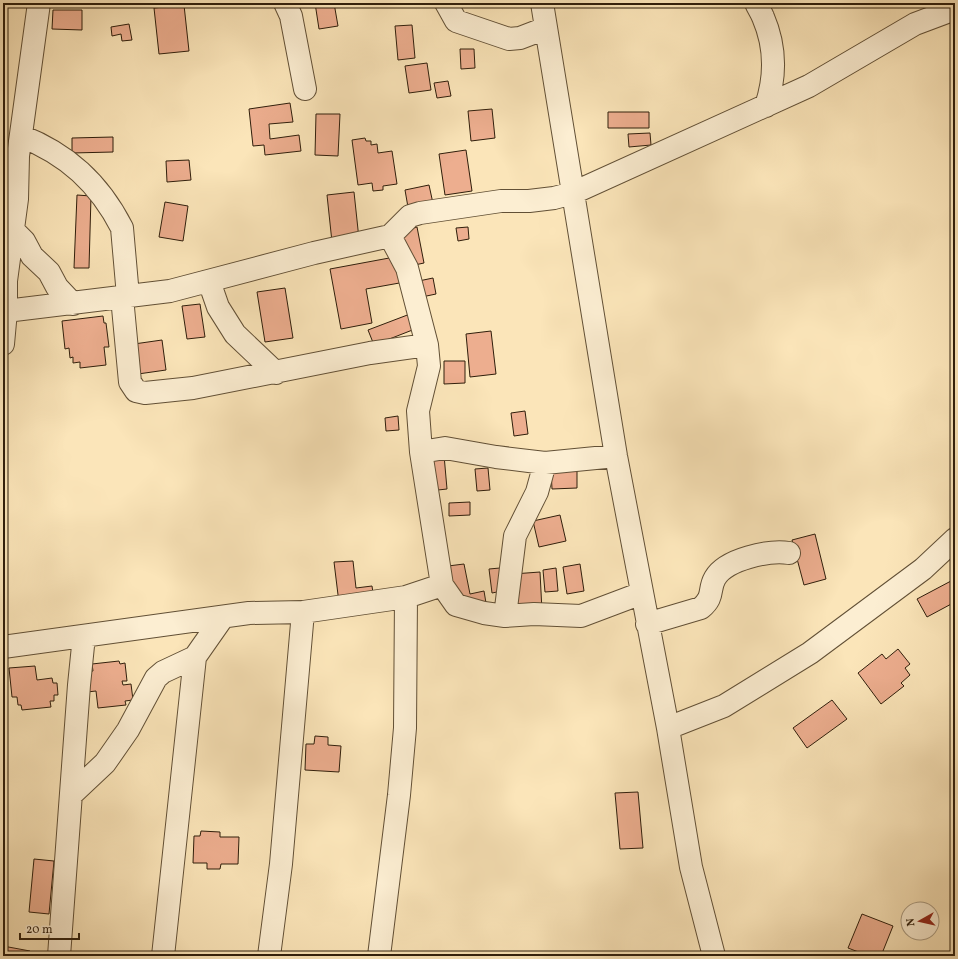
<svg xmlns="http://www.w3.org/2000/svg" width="958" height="959" font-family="Vollkorn,serif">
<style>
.building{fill:#edae8f;stroke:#2f1e0b}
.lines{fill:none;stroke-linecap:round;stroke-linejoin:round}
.minor-casing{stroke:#625036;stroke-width:24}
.minor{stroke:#fceed2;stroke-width:22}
</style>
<rect width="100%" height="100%" fill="#fbe5b9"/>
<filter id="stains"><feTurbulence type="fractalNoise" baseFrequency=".005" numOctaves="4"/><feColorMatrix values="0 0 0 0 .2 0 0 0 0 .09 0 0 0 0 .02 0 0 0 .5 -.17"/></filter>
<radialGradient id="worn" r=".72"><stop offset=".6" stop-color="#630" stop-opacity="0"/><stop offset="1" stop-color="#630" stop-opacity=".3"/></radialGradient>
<path class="building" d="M315,3H334L338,26L319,29Z
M184,5L189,51L159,54L154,8Z
M53,10H82V30L52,29Z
M129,24L132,40L122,41L121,34L112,36L111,27Z
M412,25L415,58L398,60L395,26Z
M460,49H474L475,68L461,69Z
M427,63L431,90L409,93L405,66Z
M448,81L451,96L437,98L434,83Z
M290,103L293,122L269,124L270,139L299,135L301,151L265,155L264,145L253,146L249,109Z
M492,109L495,138L471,141L468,111Z
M608,112H649V128H608Z
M316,114H340L338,156L315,155Z
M650,133L651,145L629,147L628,134Z
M113,137V152L72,153V138Z
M365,138L366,141H371V145L377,144L378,153L392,151L397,184L383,186V190L373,191L372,183L358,185L352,140Z
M466,150L472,191L445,195L439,154Z
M189,160L191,180L167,182L166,161Z
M429,185L434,208L409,213L405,190Z
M354,192L359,239L332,242L327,195Z
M77,195L91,196L89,268H74Z
M165,202L188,206L183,241L159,237Z
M417,227L424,263L410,266L402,231Z
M468,227L469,239L458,241L456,228Z
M400,256L405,282L366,289L372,323L341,329L330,269Z
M433,278L436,294L417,298L414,282Z
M285,288L293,338L265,342L257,292Z
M200,304L205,337L187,339L182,306Z
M410,314L415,329L374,345L368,330Z
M103,316L104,323H106L109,347H104L106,365L80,368V362L73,363V357L70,358L69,348L65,349L62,321Z
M491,331L496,374L470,377L466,334Z
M162,340L166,370L138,374L134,344Z
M444,361H465V383L444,384Z
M525,411L528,434L514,436L511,413Z
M398,416L399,430L386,431L385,418Z
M444,455L447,489L429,491L426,457Z
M488,468L490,490L477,491L475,469Z
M577,470V488L552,489L551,471Z
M470,502V515L449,516V503Z
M560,515L566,541L539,547L533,521Z
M815,534L826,579L804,585L792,540Z
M353,561L356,588L372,586L374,600L339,603L334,562Z
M464,564L470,594L484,591L486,603L454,601L448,566Z
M580,564L584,591L567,594L563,567Z
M500,568L502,591L492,593L489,569Z
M556,568L558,591L545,592L543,570Z
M540,572L542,611L515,608L513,574Z
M951,581L955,590V602L927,617L917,599Z
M898,649L910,664L905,668L910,675L901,683L904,686L881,704L858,673L882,654L886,659Z
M119,661L120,664L125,663L127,681H122L123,685L131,684L133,700L125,701L126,705L98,708L96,691L87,692L85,672L93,671L92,664Z
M35,666L37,680L52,678L53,683H57L58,695H54V701H50L51,707L22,710L21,705H18L17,697H12L9,668Z
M832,700L847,719L807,748L793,728Z
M315,736L328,737V745L341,746L339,772L305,770L306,744H314Z
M638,792L643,848L620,849L615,793Z
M201,831L220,832V837H239L238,864H221L220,869H207V863H193L194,836H200Z
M34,859L54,861L49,914L29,912Z
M862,914L893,926L881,956H869L848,948Z
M3,946L30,951V956H3Z"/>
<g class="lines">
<g class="minor-casing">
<path id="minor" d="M285,3L291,16L305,89
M446,3L456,21L509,39L520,38L546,28
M542,3L616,456L668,728L691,867L714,956
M756,3C758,8 761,12 763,17C776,47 776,76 766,106
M21,136C67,154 99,183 122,228L128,296
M13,230L24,241L32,256L49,272L57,287L73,304
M390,236L407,268L427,345L429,366L418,411L421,452L445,448L496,457L545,463L616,456
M209,281L218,307L235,334L276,373
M122,297L130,382L136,391L145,393L193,388L370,353L427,345
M6,311L170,291L314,253L390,236L410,216L420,213L501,201H529L554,198L573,193L809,86L915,24L955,9
M3,344L6,311V281L17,199L18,156L39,3
M421,452L442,585L456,605L484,613L505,616L534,614L581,616L642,593
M505,616L515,536L537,492L545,463
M647,624L701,608C715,596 708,590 715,578C726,559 769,550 789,553
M3,647L249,613L303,612L406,597L442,585
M668,728L724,706L810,653L923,569L955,539
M71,795L105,763L128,730L156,678L163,672L195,657L223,617
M59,956L79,685L84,636
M163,956L195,657
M269,956L281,864L303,612
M379,956L399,795L405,728L406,597"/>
</g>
<use href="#minor" class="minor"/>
</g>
<rect width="958" height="959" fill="none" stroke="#fbe5b9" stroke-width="16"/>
<rect x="4" y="4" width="950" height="951" fill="none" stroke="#2f1e0b" stroke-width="2"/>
<rect x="8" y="8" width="942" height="943" fill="none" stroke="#2f1e0b"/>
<g transform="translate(920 921) rotate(262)"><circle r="19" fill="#fceed2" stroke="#aa9b82"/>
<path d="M0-3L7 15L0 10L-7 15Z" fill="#8f2418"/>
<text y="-6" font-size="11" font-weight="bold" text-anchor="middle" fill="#2f1e0b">N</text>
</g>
<path d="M20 933v6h59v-6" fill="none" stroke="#2f1e0b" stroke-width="2"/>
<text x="26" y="933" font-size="12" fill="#2f1e0b" stroke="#fceed2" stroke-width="3" paint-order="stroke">20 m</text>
<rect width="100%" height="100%" filter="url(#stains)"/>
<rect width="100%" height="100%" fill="url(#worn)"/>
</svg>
